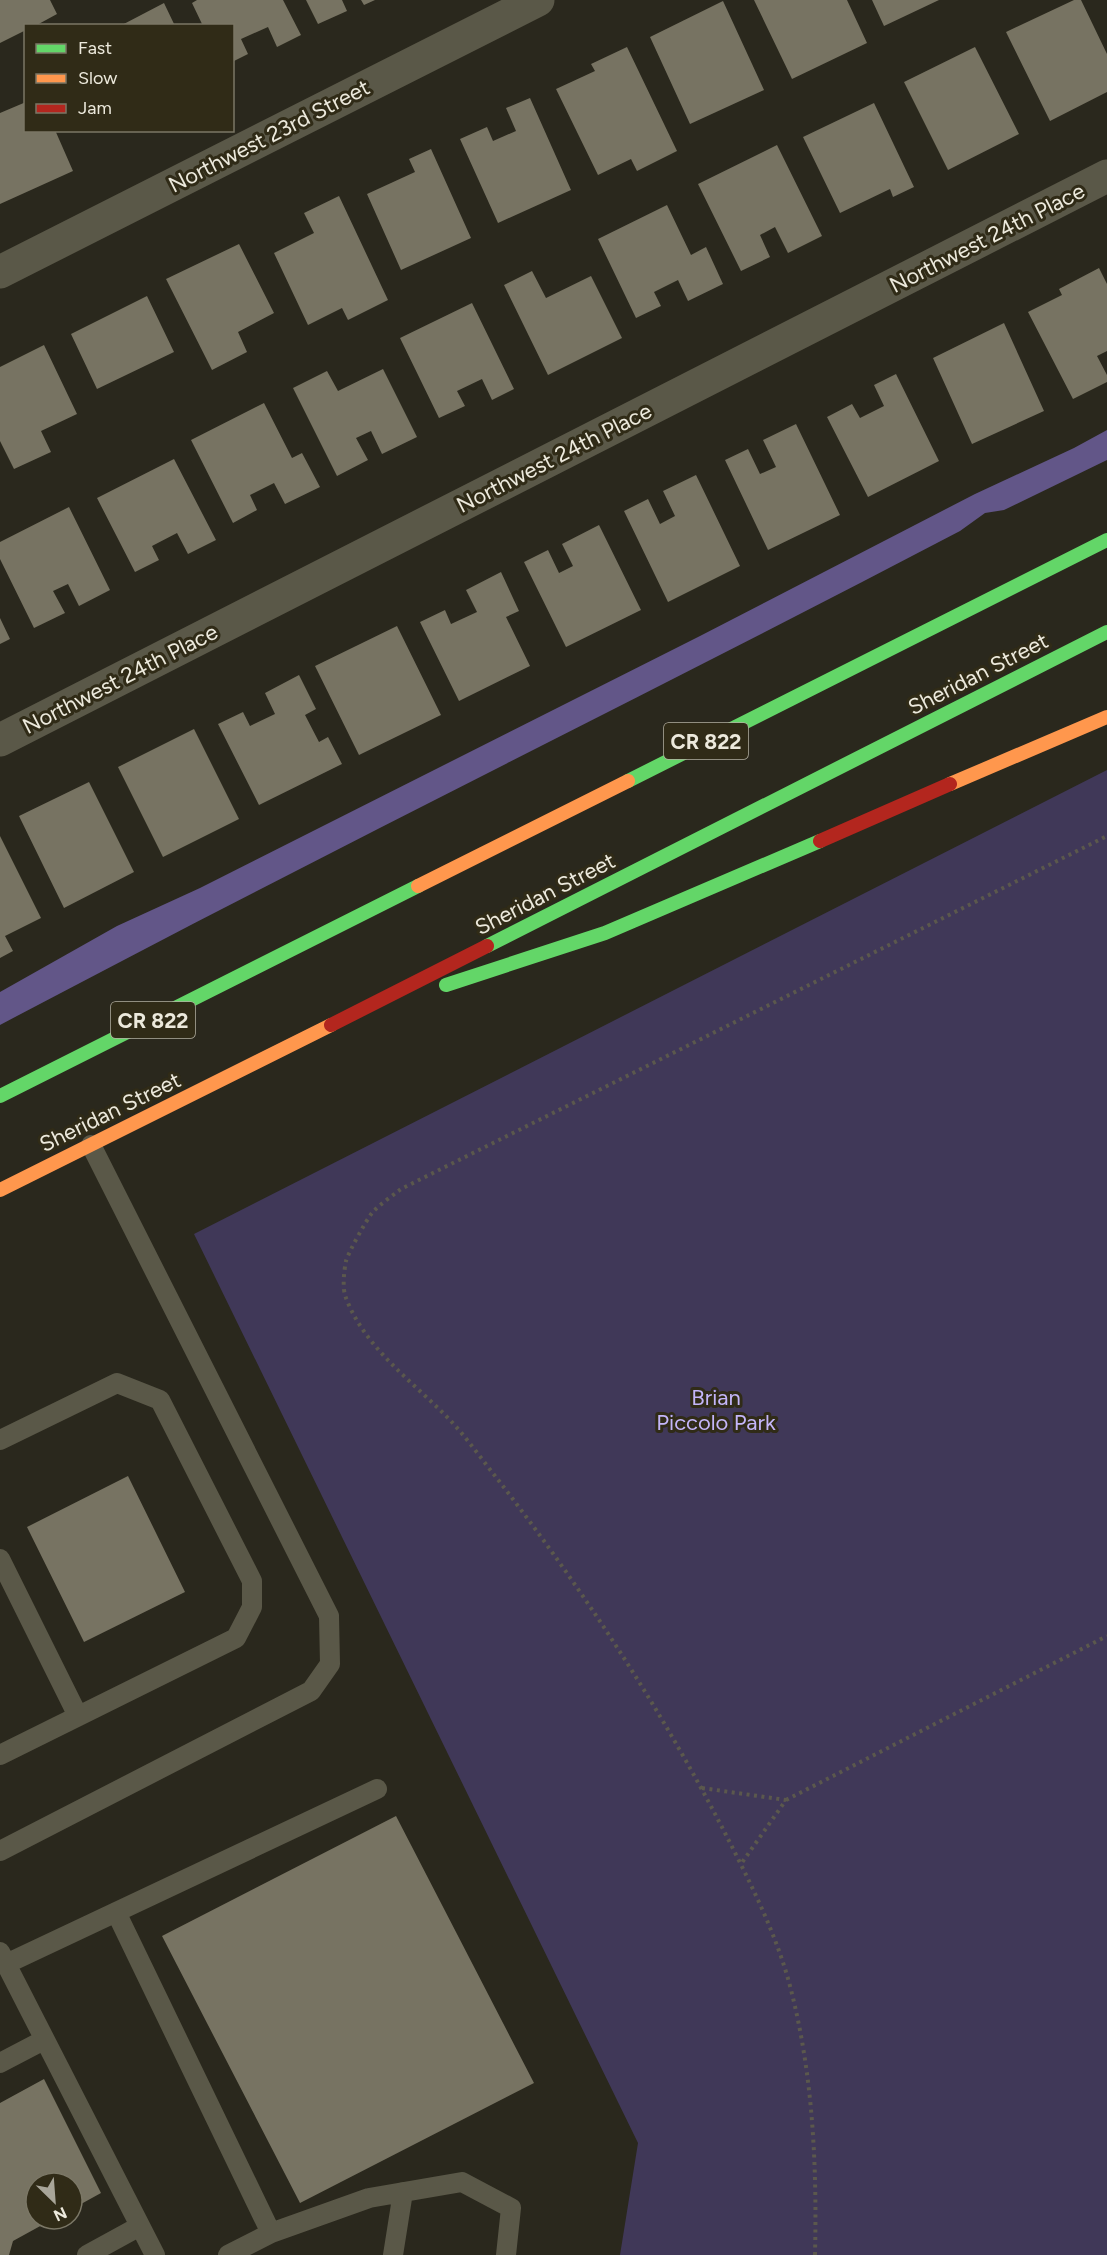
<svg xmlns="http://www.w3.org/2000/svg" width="1107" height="2255" font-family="Figtree,sans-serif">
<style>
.green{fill:#403858}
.water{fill:#625688}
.building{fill:#777362}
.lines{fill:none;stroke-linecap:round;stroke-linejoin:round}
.path{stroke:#5b584d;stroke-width:4;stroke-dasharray:3 4.5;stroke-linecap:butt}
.lane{stroke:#5a5848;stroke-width:20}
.street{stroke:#5a5848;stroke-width:33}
.fast{stroke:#63d668;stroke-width:14}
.slow{stroke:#ff974d;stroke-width:14}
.jam{stroke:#b3261e;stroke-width:14}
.labels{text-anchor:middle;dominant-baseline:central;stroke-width:6;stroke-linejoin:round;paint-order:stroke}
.shield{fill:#302b17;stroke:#b4b0a1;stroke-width:1.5}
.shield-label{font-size:21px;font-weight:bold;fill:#ece9dc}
.street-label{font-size:22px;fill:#ece9dc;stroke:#302b17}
.park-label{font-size:22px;fill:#c4b6f9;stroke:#302b17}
</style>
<rect width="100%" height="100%" fill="#2a281d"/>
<path class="green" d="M1107,770V2255H620L638,2143L194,1234Z"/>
<path class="water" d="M1107,430V460L1004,510L985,513L960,531C641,698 318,856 0,1025V992L117,926L200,888L700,636L975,494L1074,448Z"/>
<path class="building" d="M0,0H50L57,14L35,26H26V30L0,43Z
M197,0H283L301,35L277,47L268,27L241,39L248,54L232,62V26H203L192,3Z
M306,0H342L347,11L318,24Z
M361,0H375L364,5Z
M754,0H847L867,43L792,79Z
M872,0H939L884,26Z
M1074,0H1081L1107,54V92L1050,121L1006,32Z
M723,1L764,90L690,124L650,37Z
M164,3L175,26H120Z
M627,47L677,151L637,171L631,159L598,175L556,89L595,71L591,64Z
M975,47L1019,134L948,170L904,82Z
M530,98L571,190L498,223L460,139L487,127L493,141L516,131L506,108Z
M26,102V130H55L73,171L0,204V113Z
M874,103L914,187L893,197L890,189L840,213L803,137Z
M777,145L822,236L788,253L775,227L760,235L770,257L741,271L698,184Z
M431,149L471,238L401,270L367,194L415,172L409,159Z
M339,196L388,300L348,320L342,308L308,325L274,253L314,233L304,213Z
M667,205L691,255L706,247L723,284L688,301L678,280L654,292L661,306L636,318L598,239Z
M239,244L274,313L238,332L247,352L212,370L166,279Z
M1099,268L1107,284V351L1097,356L1107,375V382L1073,399L1028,312L1062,295L1059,289Z
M532,271L546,298L591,276L622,338L548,375L504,285Z
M147,296L174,352L97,389L71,334Z
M472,303L514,389L492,400L482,379L457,391L465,406L439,418L400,338Z
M1004,323L1044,411L972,444L933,358Z
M44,345L77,414L41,431L51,452L14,469L0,441V367Z
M383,369L417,437L382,454L371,431L356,438L368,460L337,476L293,388L327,371L338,391Z
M896,374L939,461L868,497L827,417L852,404L860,418L884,406L874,385Z
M264,403L292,458L302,453L320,487L285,504L274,483L250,495L257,510L233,523L191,440Z
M796,424L840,515L768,550L725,460L748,449L760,474L776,467L763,440Z
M174,459L216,540L188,554L177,533L152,546L159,560L135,572L97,498Z
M696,475L740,566L668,602L624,511L648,499L660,524L675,516L663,491Z
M69,507L110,590L79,606L68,584L53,591L65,613L34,628L0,559V542Z
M599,525L641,610L566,647L524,562L548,550L559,573L573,566L562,544Z
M501,572L519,611L506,617L530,666L459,701L420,622L445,610L451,624L477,612L466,590Z
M0,618L10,639L0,644Z
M397,626L441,715L359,755L315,666Z
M299,675L316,709L305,715L319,742L328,737L342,764L259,805L218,724L243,712L250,726L275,714L265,693Z
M194,729L239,819L163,857L118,767Z
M89,782L134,872L64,908L19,816Z
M0,836L41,918L5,936L13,951L0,958Z
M128,1476L185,1592L84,1642L27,1527Z
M396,1816L534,2083L300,2203L162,1936Z
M44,2079L101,2193L72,2209V2183H36V2219H53L13,2241L9,2255H0V2103Z"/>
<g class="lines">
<path class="path" d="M702,1788L786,1800L741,1864
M786,1800L1107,1636
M815,2255C817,2165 813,2074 790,1986C776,1933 750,1882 725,1833C661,1709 584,1591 499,1481C483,1461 467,1438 449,1419C412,1381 365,1348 346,1298C342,1289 344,1271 346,1261C348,1253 367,1219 372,1213C380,1204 392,1196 401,1189L1107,836"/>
<path class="lane" d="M0,1440L117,1383L160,1400L252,1581V1607L236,1638L0,1755
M0,1559L78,1716
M0,1851L311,1691L330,1664L329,1616L91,1145
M116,1912L271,2233L228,2255
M0,1952L155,2255
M6,1964L377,1789
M0,2063L44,2040
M271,2233L369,2198L462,2182L511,2208L506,2255
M87,2255L140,2226
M393,2255L403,2192"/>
<path class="street" d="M0,272L538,0
M0,740L1107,176"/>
<path class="fast" d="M628,781L1107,540
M487,946L1107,632
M446,985L605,933L820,841
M0,1096L418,886"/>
<path class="slow" d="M950,784L1107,717
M418,886L628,781
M0,1190L331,1025"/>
<path class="jam" d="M820,841L950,784
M331,1025L487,946"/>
</g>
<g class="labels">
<g class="shield">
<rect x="664" y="723" width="84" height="36" rx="4.5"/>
<rect x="111" y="1002" width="84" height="36" rx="4.5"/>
</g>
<g class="shield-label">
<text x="706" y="741">CR 822</text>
<text x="153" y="1020">CR 822</text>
</g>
<g class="street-label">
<text transform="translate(269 136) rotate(-27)">Northwest 23rd Street</text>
<text transform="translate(987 238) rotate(-27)">Northwest 24th Place</text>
<text transform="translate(554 458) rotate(-27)">Northwest 24th Place</text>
<text transform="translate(978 674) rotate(-27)">Sheridan Street</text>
<text transform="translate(120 679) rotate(-27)">Northwest 24th Place</text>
<text transform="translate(545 894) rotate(-27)">Sheridan Street</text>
<text transform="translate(110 1112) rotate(-26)">Sheridan Street</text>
</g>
<g class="park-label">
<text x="716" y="1397">Brian<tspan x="716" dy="25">Piccolo Park</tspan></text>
</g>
</g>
<rect x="24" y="24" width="210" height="108" fill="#302b17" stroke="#7b7766" stroke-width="1.5"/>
<rect x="36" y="44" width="30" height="9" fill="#63d668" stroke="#7b7766" stroke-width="1.5"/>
<text x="78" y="54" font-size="18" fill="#ece9dc">Fast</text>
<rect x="36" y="74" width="30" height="9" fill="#ff974d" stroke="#7b7766" stroke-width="1.5"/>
<text x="78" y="84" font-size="18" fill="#ece9dc">Slow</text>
<rect x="36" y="104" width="30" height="9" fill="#b3261e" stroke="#7b7766" stroke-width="1.5"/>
<text x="78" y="114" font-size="18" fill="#ece9dc">Jam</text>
<g transform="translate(54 2201) rotate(155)"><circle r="28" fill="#302b17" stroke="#7b7766" stroke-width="1.5"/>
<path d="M0-4.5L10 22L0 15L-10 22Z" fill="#a8a599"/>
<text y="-9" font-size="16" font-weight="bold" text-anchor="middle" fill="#ece9dc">N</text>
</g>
</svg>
